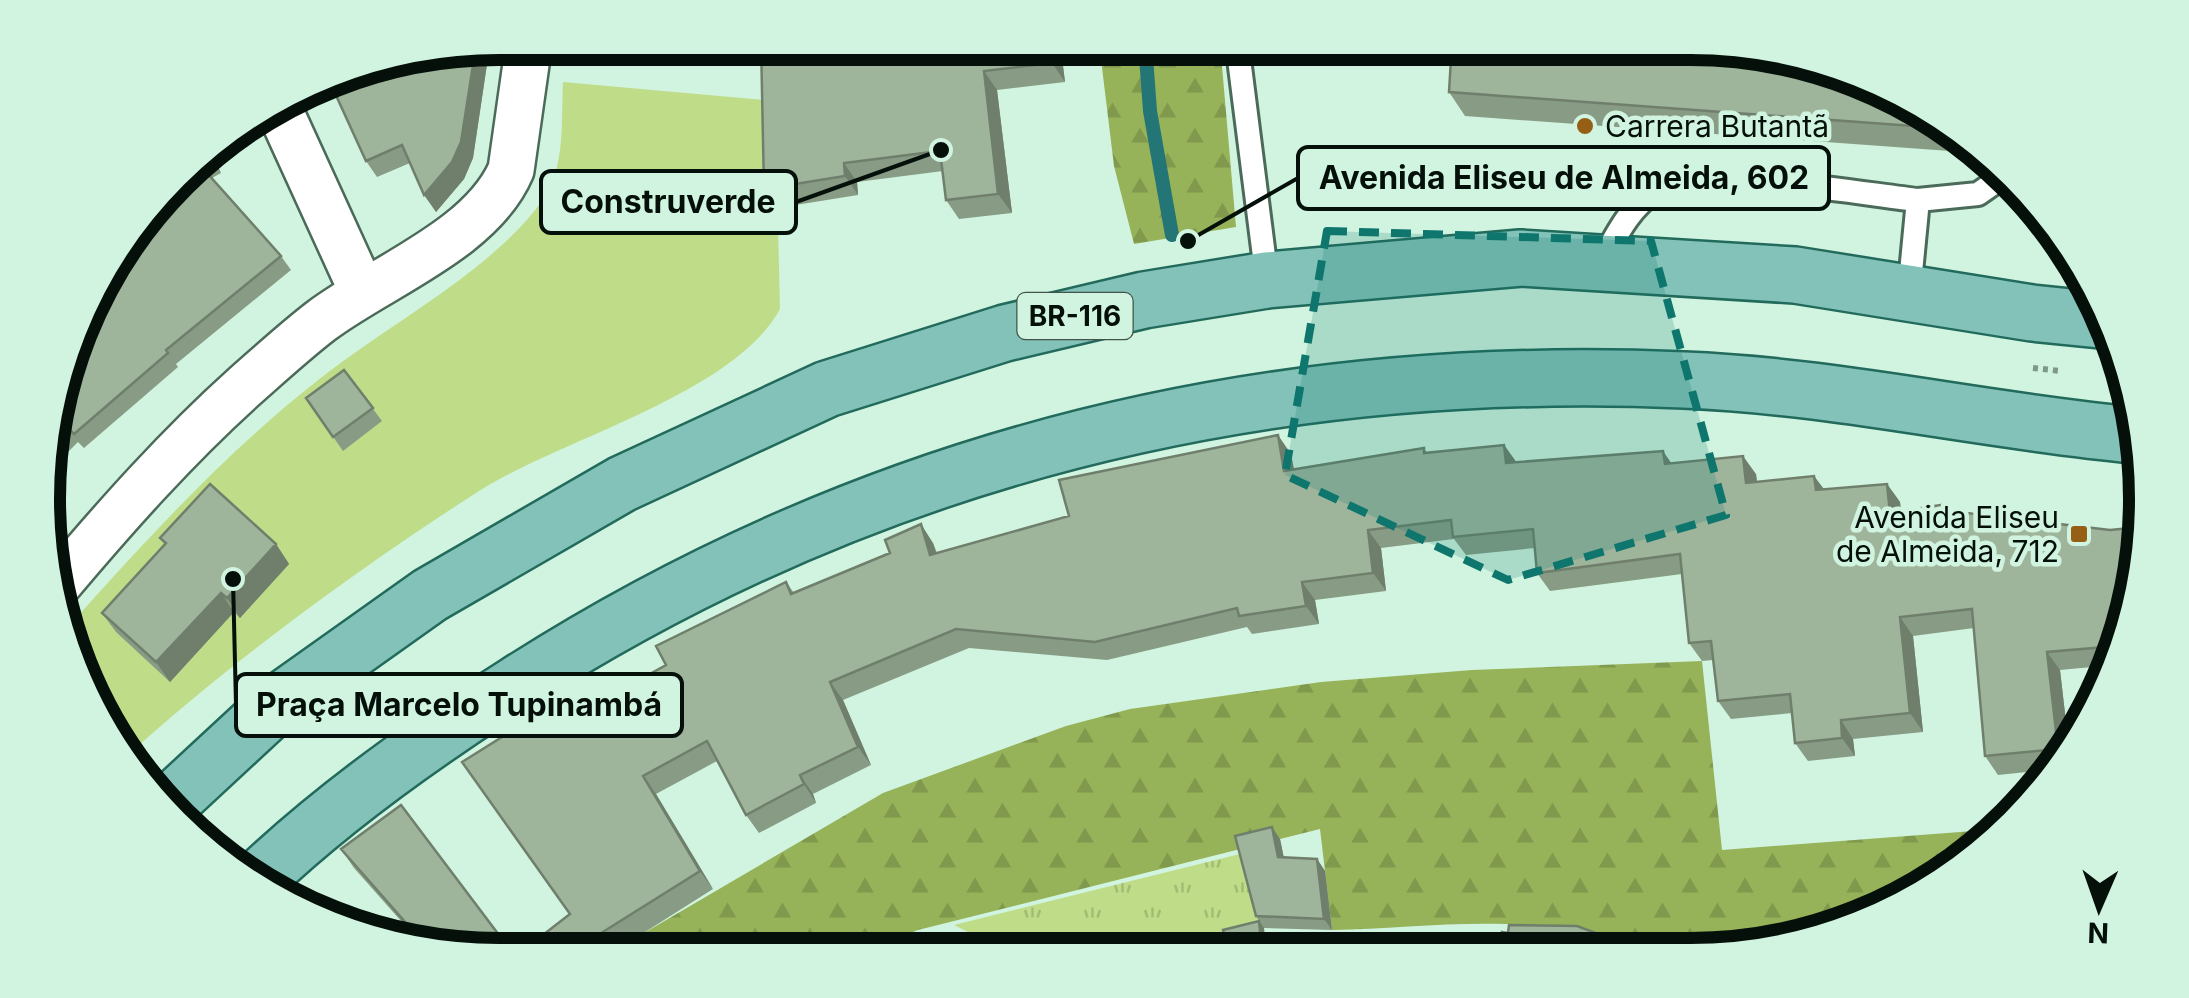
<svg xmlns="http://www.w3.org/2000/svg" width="2189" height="998" font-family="Inter,sans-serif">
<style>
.grass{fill:url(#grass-tufts)}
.forest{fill:url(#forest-firs)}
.park{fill:#bfdc88}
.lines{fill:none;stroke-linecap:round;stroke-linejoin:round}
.stream{stroke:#247676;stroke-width:14}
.lane-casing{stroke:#4b6a59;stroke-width:28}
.street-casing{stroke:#4b6a59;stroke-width:50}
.primary-casing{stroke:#226a5c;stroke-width:60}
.path{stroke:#7e9889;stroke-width:6;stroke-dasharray:5 5;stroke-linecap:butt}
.lane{stroke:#fff;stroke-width:22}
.street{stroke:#fff;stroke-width:45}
.primary{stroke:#83c2b8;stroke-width:55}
.wall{fill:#889c85}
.shaded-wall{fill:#6f7f6c}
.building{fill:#9eb59b;stroke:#6f7f6c;stroke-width:2.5}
.marked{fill:#0f766e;fill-opacity:0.2;stroke:#0f766e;stroke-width:8;stroke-dasharray:20 12;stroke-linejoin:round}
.poi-dot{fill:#956016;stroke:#d1f4e0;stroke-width:4}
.labels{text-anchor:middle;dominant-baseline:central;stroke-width:9;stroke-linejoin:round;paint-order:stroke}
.shield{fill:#d1f4e0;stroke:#42544a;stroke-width:2.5}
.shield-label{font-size:28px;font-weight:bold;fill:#05100a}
.poi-label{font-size:30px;fill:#05100a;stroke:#d1f4e0;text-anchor:start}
.rim{fill:none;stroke:#05100a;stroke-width:12}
.leader{fill:none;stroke:#05100a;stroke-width:4}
.callout-dot{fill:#05100a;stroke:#d1f4e0;stroke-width:4}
.callout{fill:#d1f4e0;stroke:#05100a;stroke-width:4}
.callout-label{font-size:32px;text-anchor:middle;font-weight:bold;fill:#05100a}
</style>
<defs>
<pattern id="grass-tufts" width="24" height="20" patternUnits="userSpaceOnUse" patternTransform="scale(2.5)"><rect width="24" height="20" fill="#bfdc88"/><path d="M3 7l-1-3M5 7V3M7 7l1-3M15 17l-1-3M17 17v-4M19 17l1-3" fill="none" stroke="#a3bc74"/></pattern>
<pattern id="forest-firs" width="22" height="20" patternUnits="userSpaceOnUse" patternTransform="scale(2.5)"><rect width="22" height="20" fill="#96b359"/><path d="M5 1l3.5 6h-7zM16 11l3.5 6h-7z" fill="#80994c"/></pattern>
</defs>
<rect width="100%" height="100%" fill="#d1f4e0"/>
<path class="grass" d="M1244,853L1264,928L1164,953L1012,954L954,925Z"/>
<path class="forest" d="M1099,43H1220L1236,227L1134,244L1114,166Z
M1702,661L1722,850L2000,829C1901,928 1760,961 1623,952C1599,950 1577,931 1552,928C1482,918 1403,929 1332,930L1320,829L918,930L855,954L626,955L620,947L883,793L1066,726L1130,709L1321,682L1472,670Z"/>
<path class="park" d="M563,82L775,101L780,309C734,394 561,439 479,491C362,566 229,663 127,756L103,727L70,629L77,617C154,531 231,448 322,377C388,325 494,269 542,201C566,167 561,122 563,82Z"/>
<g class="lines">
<path class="stream" d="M1145,43L1150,111L1172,235"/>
<g class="lane-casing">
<path id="lane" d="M1237,43L1267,280
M1601,263C1616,236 1630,206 1657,190C1701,165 1862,194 1918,200
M1909,293L1918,200L1978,194L2008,173"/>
</g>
<g class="street-casing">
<path id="street" d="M279,109L363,293
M56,587C115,517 177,447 245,386C270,364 295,341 321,321C379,277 481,240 511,170L529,43"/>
</g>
<g class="primary-casing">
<path id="primary" d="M168,805L278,703L430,595L622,484L827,389L1005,333L1144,300L1267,280L1521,258L1795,275L2032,313L2110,321
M258,879C335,806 425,742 515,685C870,457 1264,362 1684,380C1836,386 1983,421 2134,435"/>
</g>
<path class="path" d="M2033,368L2061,371"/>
<use href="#lane" class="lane"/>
<use href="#street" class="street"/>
<use href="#primary" class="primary"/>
</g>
<path class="wall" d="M647,42H711L709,56L651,48Z
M761,42H1060L1065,82L997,90L1012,213L959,219L946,200L943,171L857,182L858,195L777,208L764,189Z
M490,44L473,158L464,179L436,212L410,163L377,177L366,161L352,67Z
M1864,77L1977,153L1465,116L1449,92Z
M209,149L221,173L212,178L281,256L291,270L176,364L178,367L84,448L78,442L49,471L51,410Z
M344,370L382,421L343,451L306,398Z
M1504,445L1516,462L1672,463L1756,474L1757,482L1814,476L1824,489L1887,484L1900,502L1901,511H1945L2110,530L2141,527L2114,665L2060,670L2069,748L2057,769L1998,775L1985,756L1974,628L1913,636L1923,732L1853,739L1855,756L1808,761L1795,743L1792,713L1731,719L1718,701L1713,660L1702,661L1689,643L1682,574L1550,591L1537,573L1535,548L1466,555L1454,539L1381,548L1386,591L1315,600L1319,624L1252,634L1247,627L1107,660L969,648L843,700L871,765L813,794L816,803L759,833L746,815L717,761L656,794L713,889L612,953L570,914L600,701L666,665L786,582L794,593L933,543L937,553L1291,454L1294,469L1424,448L1427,453Z
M160,538L276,544L289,564L240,618L234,612L170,682L116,632L102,613L165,545Z
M1280,839L1284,858L1317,859L1325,871L1332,930L1264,928L1266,953H1229L1259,921L1256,916Z
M341,849L498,956L417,939L354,868Z"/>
<path class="shaded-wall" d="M700,42H711L709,56Z
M1050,42H1060L1065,82L1052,63Z
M490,44L473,158L464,179L436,212L424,195L476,46Z
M984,71L997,90L1012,213L998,194Z
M209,149L221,173L211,159L207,151Z
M844,163L857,182L858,195L845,176Z
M1278,435L1291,454L1297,489L1284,471Z
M1504,445L1517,463H1506Z
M1663,451L1676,470L1665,464Z
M1743,456L1756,474L1759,501L1746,483Z
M1814,476L1827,494L1816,490Z
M1887,484L1900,502L1903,531L1890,513Z
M921,524L933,543L943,574L930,555Z
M1368,530L1381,548L1386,591L1373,573Z
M276,544L289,564L240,618L227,598Z
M1302,582L1315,600L1319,624L1306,606Z
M221,593L234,612L170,682L156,662Z
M1900,617L1913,636L1923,732L1910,713Z
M2047,652L2060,670L2069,748L2064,757L2058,749Z
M830,682L843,700L871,765L858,747Z
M1841,720L1853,739L1855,756L1842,738Z
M800,775L813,794L816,803L804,784Z
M643,776L656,794L713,889L700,871Z
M1272,827L1280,839L1286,869L1278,857Z
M1317,859L1325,871L1332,930L1324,919Z
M1259,921L1264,928L1266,953H1262Z
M1214,934L1223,947L1225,953H1219Z"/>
<path class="building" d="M761,42H1050L1052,63L984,71L998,194L946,200L940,151L844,163L845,176L764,189Z
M1452,42H1691L1864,77L1940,128L1449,92Z
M476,46L461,142L452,162L424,195L402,145L366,161L329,80L352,67Z
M207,151L211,159L200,165L281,256L166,350L168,353L74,434L68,428L50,446L51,410L103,271L198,155Z
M344,370L373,408L333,437L306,398Z
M1278,435L1284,471L1424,448V453L1504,445L1506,463L1663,451L1665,464L1743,456L1746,483L1814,476L1816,490L1887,484L1890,513L1941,505V510L2110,530L2141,527L2117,646L2047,652L2058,749L1985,756L1972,609L1900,617L1910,713L1841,720L1842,738L1795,743L1790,694L1718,701L1711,641L1689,643L1680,554L1537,573L1533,529L1453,537L1451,520L1368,530L1373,573L1302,582L1306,606L1239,616L1237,608L1095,642L956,629L830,682L858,747L800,775L804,784L746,815L707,741L643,776L700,871L598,935L614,955H517L570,914L462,762L588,683L599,702L666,665L656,646L786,582L791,594L890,553L885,540L921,524L930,555L1069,516L1059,480Z
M210,484L276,544L227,598L221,593L156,662L102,613L166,543L160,538Z
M401,805L514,955L498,956L421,940L341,849Z
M1272,827L1278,857L1317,859L1324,919L1256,916L1235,836Z
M1259,921L1262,953H1229L1223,930Z
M1509,925L1577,926L1642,950V952H1502V932L1508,933Z
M1214,934L1219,953H1158L1178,949L1177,943Z"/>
<path class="marked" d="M1327,231L1651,241L1726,515L1508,580L1285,475Z"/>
<g class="poi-dot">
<circle cx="1585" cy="126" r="10"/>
<rect x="2069" y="524" width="20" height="20" rx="5"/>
</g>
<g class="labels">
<rect class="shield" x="1017.5" y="293" width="115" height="46" rx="8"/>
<g class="shield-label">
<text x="1075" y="316">BR-116</text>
</g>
<g class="poi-label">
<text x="1605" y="126">Carrera Butantã</text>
<text x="2059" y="517" text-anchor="end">Avenida Eliseu<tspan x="2059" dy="34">de Almeida, 712</tspan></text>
</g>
</g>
<path d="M0 0H2189V998H0ZM499 60H1690A439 439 0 0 1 2129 499V499A439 439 0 0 1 1690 938H499A439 439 0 0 1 60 499V499A439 439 0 0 1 499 60Z" fill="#d1f4e0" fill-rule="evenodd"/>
<path class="rim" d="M499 60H1690A439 439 0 0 1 2129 499V499A439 439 0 0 1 1690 938H499A439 439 0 0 1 60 499V499A439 439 0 0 1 499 60Z"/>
<path class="leader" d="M1188 241L1298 178M941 150L796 202M233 579L236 705"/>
<g class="callout-dot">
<circle cx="1188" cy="241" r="10"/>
<circle cx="941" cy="150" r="10"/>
<circle cx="233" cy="579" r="10"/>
</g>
<g class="callout">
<rect x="1298" y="147" width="531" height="62" rx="10"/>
<rect x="541" y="171" width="255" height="62" rx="10"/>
<rect x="236" y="674" width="446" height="62" rx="10"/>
</g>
<g class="callout-label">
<text x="1564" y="189">Avenida Eliseu de Almeida, 602</text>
<text x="668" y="213">Construverde</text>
<text x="459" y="716">Praça Marcelo Tupinambá</text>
</g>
<g transform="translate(2099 908) rotate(182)" stroke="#d1f4e0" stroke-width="8" paint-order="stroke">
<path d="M0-8L18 38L0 25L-18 38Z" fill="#05100a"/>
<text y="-15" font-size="28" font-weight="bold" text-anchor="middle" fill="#05100a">N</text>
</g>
</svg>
